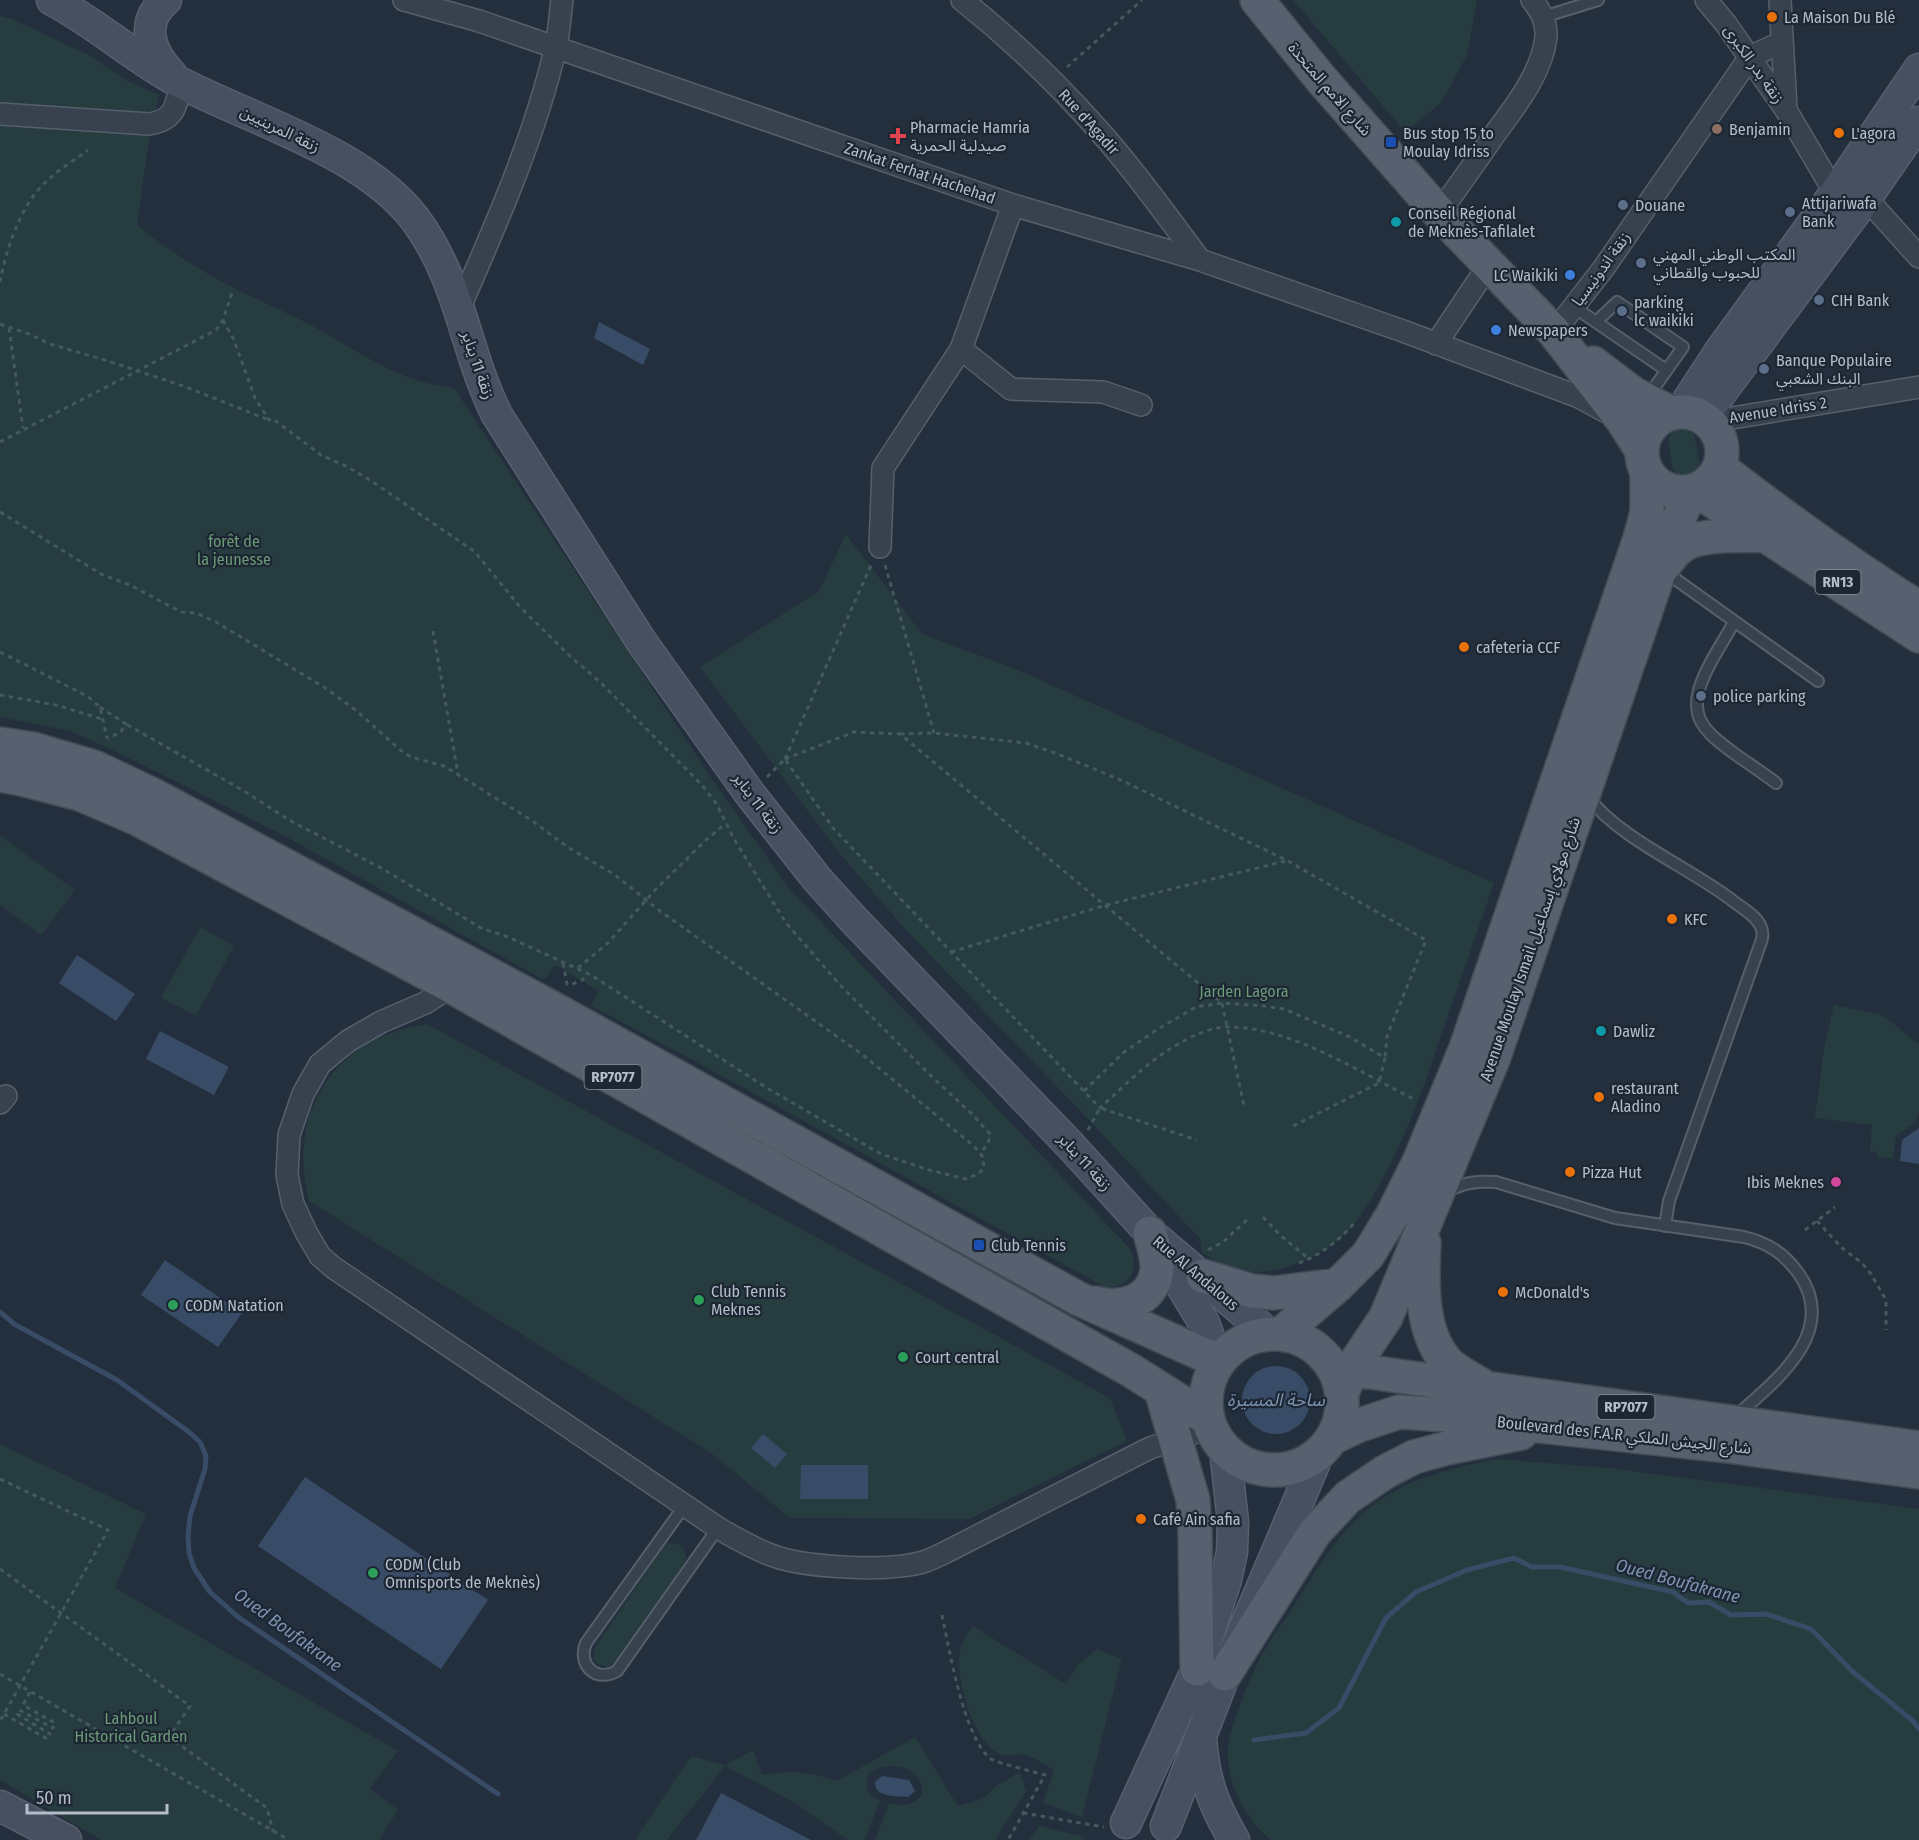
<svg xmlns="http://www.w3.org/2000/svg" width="1919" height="1840" font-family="'Fira Sans Condensed','Noto Sans Arabic',sans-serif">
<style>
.green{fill:#263c3f}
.water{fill:#394c67}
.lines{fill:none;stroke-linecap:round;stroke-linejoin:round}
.stream{stroke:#394c67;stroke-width:5}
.service-casing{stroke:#565f6c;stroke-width:14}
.minor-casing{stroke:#565f6c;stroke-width:24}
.secondary-casing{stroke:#565f6c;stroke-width:33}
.primary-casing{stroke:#414a57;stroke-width:36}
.path{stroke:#44595c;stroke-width:3;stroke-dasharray:4.5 4.5;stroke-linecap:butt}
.service{stroke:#38414e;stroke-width:10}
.minor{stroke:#38414e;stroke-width:21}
.secondary{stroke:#465061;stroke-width:30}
.primary{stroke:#56606e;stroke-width:33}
.food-dot{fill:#e8710a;stroke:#1d2633;stroke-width:2}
.education-dot{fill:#8d6e63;stroke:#1d2633;stroke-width:2}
.health-dot{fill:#e0444e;stroke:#1d2633;stroke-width:2}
.transit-dot{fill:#1a4fb4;stroke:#1d2633;stroke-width:2}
.service-dot{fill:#5c6f8a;stroke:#1d2633;stroke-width:2}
.culture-dot{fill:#0f9aa8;stroke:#1d2633;stroke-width:2}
.shop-dot{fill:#3f7fe0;stroke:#1d2633;stroke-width:2}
.hotel-dot{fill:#d1479c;stroke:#1d2633;stroke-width:2}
.leisure-dot{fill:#2e9e5b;stroke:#1d2633;stroke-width:2}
.labels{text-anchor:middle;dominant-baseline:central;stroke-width:4.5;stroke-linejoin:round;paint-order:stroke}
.shield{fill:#1d2633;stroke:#878f9c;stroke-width:1.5}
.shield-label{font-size:15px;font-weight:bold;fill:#b4bcc9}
.poi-label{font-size:16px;fill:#b4bcc9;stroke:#1d2633;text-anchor:start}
.street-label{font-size:16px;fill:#b4bcc9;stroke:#1d2633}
.park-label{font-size:16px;fill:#6b9a76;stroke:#1d2633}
.water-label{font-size:18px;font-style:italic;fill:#7c92b1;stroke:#1d2633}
</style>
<rect width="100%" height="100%" fill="#242f3e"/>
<path class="green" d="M1293,0H1477L1467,55L1442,102L1405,132Z
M0,16L12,19L91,56L126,80L159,95L154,117L39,109L0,103Z
M0,110L150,132L137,225C168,250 202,272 238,290C264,303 291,314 316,328C363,354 399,382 454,388L712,779L788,887L1131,1250C1140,1271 1127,1289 1105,1287C933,1193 764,1097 591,1006L598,991L556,965L544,980L281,834L110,749L70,731L0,717Z
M1683,427L1694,434L1700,464L1697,476L1681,479L1673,469L1668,439L1675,428Z
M846,534L922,634L1018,670L1494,883C1477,932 1460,981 1443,1030C1421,1096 1397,1164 1357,1221C1336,1250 1288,1273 1253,1272C1234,1271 1217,1262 1202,1253L1200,1239L1087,1118L906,930L841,855L700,667L819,591Z
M0,835L75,890L41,935L0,905Z
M200,927L234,946L196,1016L161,998Z
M1834,1005L1882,1015L1919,1044V1113L1916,1122L1896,1136L1893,1159L1877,1157V1153L1870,1151L1872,1125L1815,1118L1824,1049Z
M427,1024L1110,1398L1127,1441L969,1519L790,1518L711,1453L309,1201C293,1138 311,1076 370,1042C388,1032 408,1028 427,1024Z
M0,1444L146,1514L115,1588L398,1751L370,1789L398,1810L379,1840H101L0,1780Z
M1497,1459L1609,1468L1919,1509V1840H1271C1246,1820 1225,1782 1228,1748C1229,1736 1233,1724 1237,1713C1243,1696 1250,1678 1258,1662C1268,1642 1283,1623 1295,1604C1318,1567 1341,1528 1377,1502C1413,1476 1454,1468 1497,1459Z
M668,1543C681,1542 690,1551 684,1564L616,1662L610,1667L598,1664L593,1658L595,1647L662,1549Z
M973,1626L1066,1684L1077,1665L1097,1649L1122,1659L1082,1817L1043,1803L1054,1770C1045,1765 1034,1757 1025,1755C1016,1753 1005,1758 997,1753C973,1738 957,1683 959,1656C960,1645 966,1635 973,1626Z
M915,1737L958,1806L984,1798L996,1786L1020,1772L1026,1791L995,1840H875L889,1803C904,1806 911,1807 922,1795C925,1765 889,1760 869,1773C864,1786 866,1796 880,1800L865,1840H848L795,1803L725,1766L667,1840H635L691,1756L725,1765L753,1750L762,1775C793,1770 808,1772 837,1781Z
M1039,1826L1084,1837L1083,1840H1029Z"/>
<path class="water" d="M599,322L650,349L643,365L594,338Z
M77,955L135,994L116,1021L59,983Z
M160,1031L229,1067L214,1095L146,1059Z
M1919,1128V1164L1900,1161L1902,1140Z
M165,1260L242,1313L218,1347L141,1295Z
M1242 1400a34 34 0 1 1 68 0a34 34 0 1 1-68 0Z
M763,1434L787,1454L775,1468L751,1448Z
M801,1465H868V1499H800Z
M305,1477L488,1600L441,1669L258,1546Z
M882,1776L909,1780L915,1791L908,1797C896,1796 874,1797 875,1782Z
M721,1793L811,1840H696Z"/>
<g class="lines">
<path class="stream" d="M0,1312L14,1324L117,1380L189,1432L200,1442L206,1456L205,1469L190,1516L188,1536L189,1553L194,1568L210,1592L238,1617L498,1794
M1254,1740L1306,1733L1339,1708L1386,1618L1416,1592L1467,1570L1514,1558L1532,1567H1560L1673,1592L1688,1603L1709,1602L1731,1615L1766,1614L1811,1629L1853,1672L1913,1721L1919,1729"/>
<g class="service-casing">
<path id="service" d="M1543,17L1598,0
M1574,307L1666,370
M1596,322L1617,302L1683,347L1647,398
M1664,571L1818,681
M1734,622C1725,639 1713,656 1705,674C1685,716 1704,731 1735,754C1749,764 1763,773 1776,783
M1588,797C1621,840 1689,867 1733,901C1742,908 1755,915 1760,925C1763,930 1763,937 1761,942L1669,1201L1665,1226
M1448,1191C1465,1182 1478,1181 1496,1182L1615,1218L1744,1237C1768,1243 1784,1253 1799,1274C1840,1333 1774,1382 1735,1417
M685,1505L586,1643C577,1665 596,1683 617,1671L718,1528"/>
</g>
<g class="minor-casing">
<path id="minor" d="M404,0L479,21L1013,205L1200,260L1403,331L1579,397L1612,415
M962,0C1012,40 1059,85 1101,133C1137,173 1168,218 1200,260
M1706,0L1726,24L1786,110L1835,193
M1780,0L1786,109
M0,114L149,124C176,120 175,106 182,83
M1866,198L1919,257
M1439,213C1457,188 1475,163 1492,138C1513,109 1542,74 1546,37C1547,22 1541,11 1532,0
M460,307C496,224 534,139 555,50C559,34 560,16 562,0
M1554,332L1603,269L1750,57L1782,42
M1436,344L1488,266
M961,349L1011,389L1103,392L1141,405
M1708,422L1919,387
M880,547L883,468L961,349L1013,205
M452,976L438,995L425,1003L381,1022L348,1041L320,1064L303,1094L289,1135L287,1175L293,1204L306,1232L320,1256L334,1268L718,1528C735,1538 752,1548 771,1555C805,1568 888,1572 923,1562C930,1560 937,1556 944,1553L1150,1448L1211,1427
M0,1103L6,1096"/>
</g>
<g class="secondary-casing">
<path id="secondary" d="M52,0C96,23 133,57 177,81C251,120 363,151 415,219C461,281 464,349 497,415L641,641L750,794L817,879L853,919L1071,1146L1150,1233L1269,1334
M166,0C139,23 150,52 171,74
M1681,411L1720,351L1835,193L1919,69
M1703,417L1866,198L1919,122
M1159,1249L1204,1323L1218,1361
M1201,1738C1204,1780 1213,1804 1234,1840
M0,1806L66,1840
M1126,1823L1197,1669L1226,1580L1232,1552L1233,1522L1225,1450
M1166,1826L1225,1674L1318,1455"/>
</g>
<g class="primary-casing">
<path id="primary" d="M1257,0L1322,80L1439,213L1554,332L1623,421L1642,451
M1593,363L1634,394L1671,413
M1642 452a40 40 0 1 1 80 0a40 40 0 1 1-80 0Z
M1719,467C1784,517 1850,565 1919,608
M1696,490L1919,636
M1662,568C1668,561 1674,551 1682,546C1701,532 1743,537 1767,535
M0,744L33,749L94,767L153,795L554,1009L1079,1299L1218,1361
M0,775L22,779L80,794L138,819L447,984L1132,1371L1208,1419
M1424,1243C1422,1281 1420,1334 1448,1363C1457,1372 1470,1378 1480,1384
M1203,1276L1252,1291L1274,1293L1338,1285
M1095,1303C1121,1310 1153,1302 1157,1270C1158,1258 1153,1245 1150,1233
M1281,1334L1338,1285L1368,1255L1393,1214L1419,1162L1466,1048L1640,538L1647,512V473
M1206 1402a68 68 0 1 1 136 0a68 68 0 1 1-136 0Z
M1333,1367L1919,1448
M1161,1390L1193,1500L1195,1531L1197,1669
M1342,1393L1352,1368L1386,1317L1494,1057L1669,543L1690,492
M1332,1438L1357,1426L1399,1412L1448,1415L1549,1427L1728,1446L1919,1472
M1225,1674L1315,1532L1348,1497L1385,1472L1414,1457L1447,1448L1521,1433"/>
</g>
<path class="path" d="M1067,67L1142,0
M0,282C6,250 21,203 47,181C59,169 75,160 88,150
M223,320L234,340L255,398L269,420L273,419L321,455L348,467L376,484L475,552L520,607L571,657L599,681L701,784L716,803L734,839L786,923L841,986L928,1073L973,1115L990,1134L988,1144L980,1153
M0,324L29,334L50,344L108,361L186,387L269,420
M9,328L23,428
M0,442L216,330L223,320L233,290
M0,512L101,574L130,585L181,612L196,613L216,622L327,689L358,712L399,749L411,757L444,766L531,820L569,848L615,875L660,911L863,1055L975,1147L983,1157L984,1168L978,1174L966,1179L929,1170L881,1154L767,1088L591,975L508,937L481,928L383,869L289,820L244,791L126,724
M885,565L934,733
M433,631L458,774
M0,652L87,696L100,707L107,738
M0,695L56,705L102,719
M100,707L126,724L120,733L107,738
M900,734L934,733L1026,743L1058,754L1123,781L1288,861L1426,940L1387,1036L1385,1058
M785,759L854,732L900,734L1222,1003L1244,1106
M785,759L872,563
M767,777L785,759L833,828L1100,1108C1122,1088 1144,1065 1170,1049C1185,1039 1211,1026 1230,1027C1294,1028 1360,1073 1416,1100
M951,952L1106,905L1286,861
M563,963L567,984L570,985L582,980L588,974
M578,968L608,943L655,890L706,840L726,823
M1084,1091L1124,1052L1158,1029L1196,1007L1222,1003L1264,1006L1284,1009L1350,1037L1385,1058L1379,1083L1293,1126
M1088,1130L1100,1108L1197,1140
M1263,1217L1280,1235L1309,1259
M1817,1221L1842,1248L1862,1263L1871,1274L1886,1300V1330
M1805,1230L1835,1207
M1208,1250L1223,1242L1249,1218
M1299,1263C1321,1255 1341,1239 1356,1221
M0,1479L108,1530L0,1721
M0,1569L190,1706L169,1737L267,1808L273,1831
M942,1615C949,1648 964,1739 991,1759C997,1763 1035,1772 1045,1775L1008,1840
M0,1674L289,1840
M4,1714L47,1739L50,1734L17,1714L19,1710L53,1728L55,1723L23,1705L30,1692
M1023,1813L1104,1827"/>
<use href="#service" class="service"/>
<use href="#minor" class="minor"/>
<use href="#secondary" class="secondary"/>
<use href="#primary" class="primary"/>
</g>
<g class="food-dot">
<circle cx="1772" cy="17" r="6"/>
<circle cx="1839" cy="133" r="6"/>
<circle cx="1464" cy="647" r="6"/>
<circle cx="1672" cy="919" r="6"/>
<circle cx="1599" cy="1097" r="6"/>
<circle cx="1570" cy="1172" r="6"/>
<circle cx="1503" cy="1292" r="6"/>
<circle cx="1141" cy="1519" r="6"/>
</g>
<circle class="education-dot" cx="1717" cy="129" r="6"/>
<path class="health-dot" d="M895 127h6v6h6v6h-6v6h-6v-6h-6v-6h6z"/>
<g class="transit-dot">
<rect x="1385" y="136" width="12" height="12" rx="3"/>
<rect x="973" y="1239" width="12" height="12" rx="3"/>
</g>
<g class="service-dot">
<circle cx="1623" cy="205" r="6"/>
<circle cx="1790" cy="212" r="6"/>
<circle cx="1641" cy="263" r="6"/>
<circle cx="1819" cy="300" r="6"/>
<circle cx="1622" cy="311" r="6"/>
<circle cx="1764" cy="369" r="6"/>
<circle cx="1701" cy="696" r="6"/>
</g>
<g class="culture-dot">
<circle cx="1396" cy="222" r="6"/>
<circle cx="1601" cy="1031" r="6"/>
</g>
<g class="shop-dot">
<circle cx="1570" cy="275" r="6"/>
<circle cx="1496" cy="330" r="6"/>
</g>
<circle class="hotel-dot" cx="1836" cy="1182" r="6"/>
<g class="leisure-dot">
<circle cx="699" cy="1300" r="6"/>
<circle cx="173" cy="1305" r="6"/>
<circle cx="903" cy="1357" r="6"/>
<circle cx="373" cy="1573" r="6"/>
</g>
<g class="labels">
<g class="shield">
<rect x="1815.5" y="570" width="45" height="24" rx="4.5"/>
<rect x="584.5" y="1065" width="57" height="24" rx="4.5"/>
<rect x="1597.5" y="1395" width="57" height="24" rx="4.5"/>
</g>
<g class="shield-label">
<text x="1838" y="582">RN13</text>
<text x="613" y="1077">RP7077</text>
<text x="1626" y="1407">RP7077</text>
</g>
<g class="poi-label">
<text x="1784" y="17">La Maison Du Blé</text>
<text x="910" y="127">Pharmacie Hamria<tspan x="910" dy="18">صيدلية الحمرية</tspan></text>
<text x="1729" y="129">Benjamin</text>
<text x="1403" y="133">Bus stop 15 to<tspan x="1403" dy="18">Moulay Idriss</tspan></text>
<text x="1851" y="133">L'agora</text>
<text x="1802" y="203">Attijariwafa<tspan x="1802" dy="18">Bank</tspan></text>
<text x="1635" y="205">Douane</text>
<text x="1408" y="213">Conseil Régional<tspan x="1408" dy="18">de Meknès-Tafilalet</tspan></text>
<text x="1653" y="254">المكتب الوطني المهني<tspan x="1653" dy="18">للحبوب والقطاني</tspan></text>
<text x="1558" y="275" text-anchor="end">LC Waikiki</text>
<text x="1831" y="300">CIH Bank</text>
<text x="1634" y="302">parking<tspan x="1634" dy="18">lc waikiki</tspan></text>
<text x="1508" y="330">Newspapers</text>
<text x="1776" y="360">Banque Populaire<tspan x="1776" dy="18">البنك الشعبي</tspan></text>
<text x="1476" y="647">cafeteria CCF</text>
<text x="1713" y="696">police parking</text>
<text x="1684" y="919">KFC</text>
<text x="1613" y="1031">Dawliz</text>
<text x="1611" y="1088">restaurant<tspan x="1611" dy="18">Aladino</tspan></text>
<text x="1582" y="1172">Pizza Hut</text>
<text x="1824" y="1182" text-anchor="end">Ibis Meknes</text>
<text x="991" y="1245">Club Tennis</text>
<text x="711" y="1291">Club Tennis<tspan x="711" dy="18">Meknes</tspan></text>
<text x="1515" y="1292">McDonald's</text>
<text x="185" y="1305">CODM Natation</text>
<text x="915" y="1357">Court central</text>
<text x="1153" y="1519">Café Ain safia</text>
<text x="385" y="1564">CODM (Club<tspan x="385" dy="18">Omnisports de Meknès)</tspan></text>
</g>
<g class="street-label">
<text transform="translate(1754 64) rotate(55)">زنقة بدر الكبرى</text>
<text transform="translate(1330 89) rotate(49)">شارع الامم المتحدة</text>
<text transform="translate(1089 122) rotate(48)">Rue d'Agadir</text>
<text transform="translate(280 129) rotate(26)">زنقة المرينيين</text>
<text transform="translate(920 173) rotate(19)">Zankat Ferhat Hachehad</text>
<text transform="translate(1601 269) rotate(-54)">زنقة اندونيسيا</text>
<text transform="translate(478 365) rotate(71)">زنقة 11 يناير</text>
<text transform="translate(1778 410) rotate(-9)">Avenue Idriss 2</text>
<text transform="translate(758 803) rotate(53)">زنقة 11 يناير</text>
<text transform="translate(1530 949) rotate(-71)">Avenue Moulay Ismail شارع مولاي إسماعيل</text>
<text transform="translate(1085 1162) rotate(48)">زنقة 11 يناير</text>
<text transform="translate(1196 1273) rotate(40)">Rue Al Andalous</text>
<text transform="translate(1624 1435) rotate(6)">Boulevard des F.A.R شارع الجيش الملكي</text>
</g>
<g class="park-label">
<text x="234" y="541">forêt de<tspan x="234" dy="18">la jeunesse</tspan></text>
<text x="1244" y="991">Jarden Lagora</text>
<text x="131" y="1718">Lahboul<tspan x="131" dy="18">Historical Garden</tspan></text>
</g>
<g class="water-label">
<text x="1276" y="1400">ساحة المسيرة</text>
<text transform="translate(1678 1581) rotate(15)">Oued Boufakrane</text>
<text transform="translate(288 1630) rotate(36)">Oued Boufakrane</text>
</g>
</g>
<path d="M27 1804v9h140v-9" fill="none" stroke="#b4bcc9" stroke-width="3"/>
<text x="36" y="1804" font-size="18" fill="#b4bcc9" stroke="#1d2633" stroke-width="4.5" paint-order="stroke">50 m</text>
</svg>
